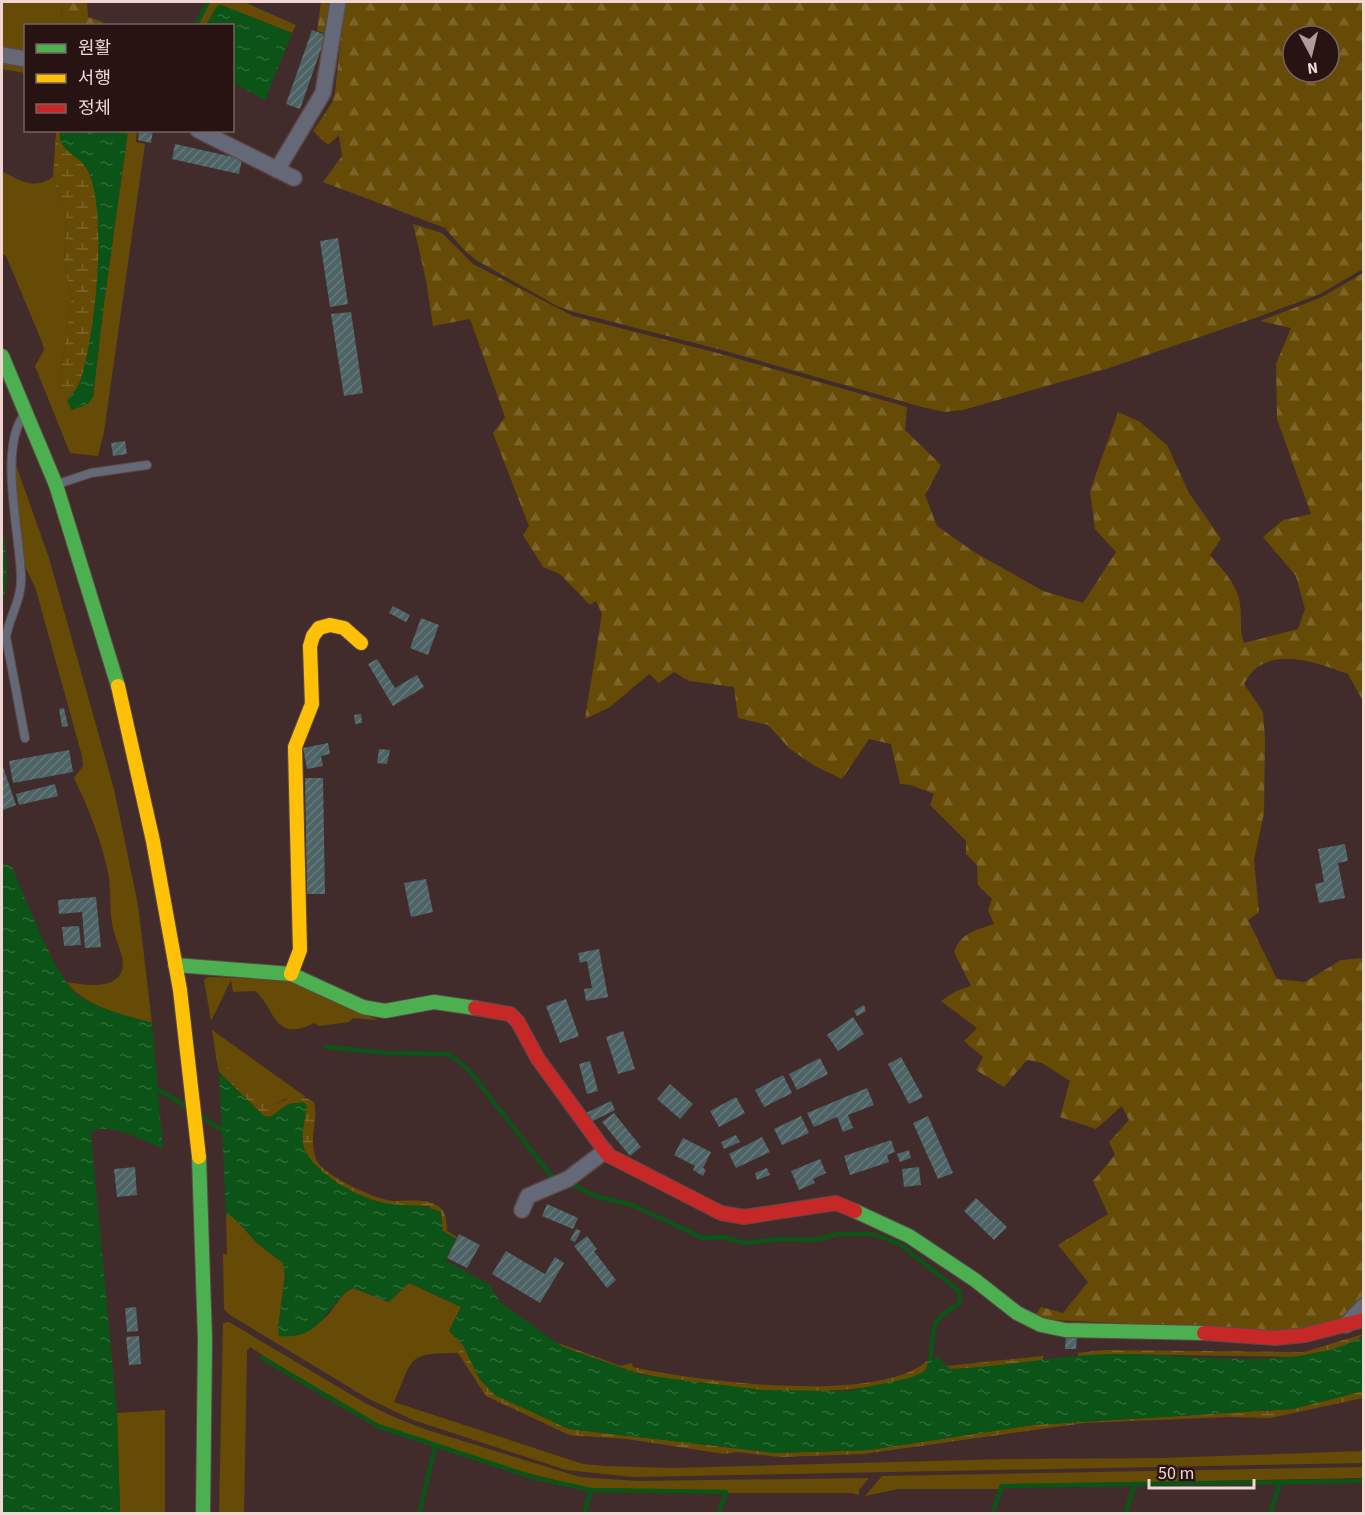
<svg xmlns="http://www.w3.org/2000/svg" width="1365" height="1515" font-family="'Source Sans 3','Noto Sans KR',sans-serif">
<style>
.grass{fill:#664b06}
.forest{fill:url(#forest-firs);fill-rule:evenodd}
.wetland{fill:url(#wetland-marsh)}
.water{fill:url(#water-ripples)}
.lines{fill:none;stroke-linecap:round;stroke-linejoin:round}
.stream{stroke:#0b5316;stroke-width:4.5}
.building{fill:url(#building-hatch)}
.lane-casing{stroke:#5c4948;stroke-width:10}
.street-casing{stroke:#5c4948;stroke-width:18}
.fast-casing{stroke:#5c4948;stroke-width:16}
.slow-casing{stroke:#5c4948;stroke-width:16}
.jam-casing{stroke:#5c4948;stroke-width:16}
.lane{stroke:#646877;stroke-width:8}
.street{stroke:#646877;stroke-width:15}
.fast{stroke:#4caf50;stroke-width:14}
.slow{stroke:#ffc107;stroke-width:14}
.jam{stroke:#c62828;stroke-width:14}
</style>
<defs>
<pattern id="forest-firs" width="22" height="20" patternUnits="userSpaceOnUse" patternTransform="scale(1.5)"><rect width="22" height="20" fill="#664b06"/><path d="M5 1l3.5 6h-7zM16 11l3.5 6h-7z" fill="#7c6429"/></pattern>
<pattern id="wetland-marsh" width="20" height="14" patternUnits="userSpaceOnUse" patternTransform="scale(1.5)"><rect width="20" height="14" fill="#664b06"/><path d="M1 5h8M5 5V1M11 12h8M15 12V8" fill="none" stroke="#7c6429"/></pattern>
<pattern id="water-ripples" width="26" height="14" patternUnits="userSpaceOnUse" patternTransform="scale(1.5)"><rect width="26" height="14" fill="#0b5316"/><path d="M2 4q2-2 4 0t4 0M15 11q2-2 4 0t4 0" fill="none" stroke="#2f6b37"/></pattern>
<pattern id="building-hatch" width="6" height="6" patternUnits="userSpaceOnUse" patternTransform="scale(1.5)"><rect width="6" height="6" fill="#4d6365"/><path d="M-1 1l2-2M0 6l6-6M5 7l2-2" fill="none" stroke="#67797a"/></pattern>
</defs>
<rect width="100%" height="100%" fill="#422c2b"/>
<path class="grass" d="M16,2H61L62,25L26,26L25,54L2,50V3Z
M210,2H244L296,25L292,33L221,5L217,7L206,25L198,26Z
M2,63L25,67V73L2,69Z
M128,131H137L136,142L145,144L104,432L98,456L70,453L35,366L44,350L42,342L6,256L2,254V171C20,181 34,190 53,177L66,216L64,266L72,296L59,384L72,410L93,397L103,310Z
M16,465L49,558L114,789L138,905L152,1023C123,1015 86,1007 66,982C82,984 107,990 119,976C129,963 117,946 114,932C109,914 111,896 109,878C103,844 89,809 74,778L83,766L82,756L36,590L26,568L10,477L11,468Z
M208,977L289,980L378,1020L353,1018L349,1022L319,1026L314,1023C273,1044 275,1007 255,991L233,992L231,980L211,1021L204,980Z
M212,1030L306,1097L285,1099L268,1107L263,1105L216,1056Z
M226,1214L232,1216L258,1244L283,1263L285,1275L278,1329L299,1335C309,1328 319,1324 327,1316C337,1306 340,1294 353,1288L388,1302L409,1283L461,1307L449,1331L463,1345L458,1353C405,1353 414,1358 394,1402L583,1464L606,1466L672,1468L1007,1459L1163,1458L1363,1451V1463L633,1477L566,1470L413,1420L367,1398L230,1315L224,1309L223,1254H227Z
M229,1322L365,1403L394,1417L427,1430L580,1477L638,1481L869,1478L859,1490V1495L852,1493H727V1491L591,1489L491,1464L378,1425L335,1402L250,1347L247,1351L244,1513H219L223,1323Z
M165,1410V1513H120L117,1413Z
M1363,1467V1478L1000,1485L999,1489H899L865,1496L882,1476Z"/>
<path class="forest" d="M61,2H87L88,17L103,22L102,25H62Z
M321,2H329L324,33L317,31Z
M345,2H1363V269L1320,294L1258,317L1106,369L963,410L944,412L922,407L722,350L574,312L557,306L476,260L466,252L445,228L323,182L342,156L339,135L328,145L313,131L332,103L335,92ZM1293,36H1329V72H1293Z
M413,224L442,233L473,264L573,316L721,354L907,407L905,430L941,465L925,495L937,526L974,552L1043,591L1083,603L1116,552L1095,529L1090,491L1118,412L1140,422L1167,445L1189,493L1221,539L1210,555C1222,569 1238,585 1240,604C1242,618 1239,630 1244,643L1298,629L1305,609L1296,576L1263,537L1283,520L1311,514L1277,419L1276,364L1291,328L1260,321L1322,297L1363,273V701L1348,674C1321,664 1281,648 1255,669C1251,672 1247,679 1244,684L1263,712L1265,738L1264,813L1254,860L1259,912L1248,920L1277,979L1305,982L1341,960L1363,958L1364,1301L1353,1313L1304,1332L1033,1319L1041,1307L1063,1313L1088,1282L1058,1245L1108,1214L1093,1181L1115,1155L1109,1142L1129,1120L1122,1106L1096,1129L1060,1117L1070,1081L1042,1063L1027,1060L1004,1087L976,1070L983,1057L964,1041L977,1028L941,1001L956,991L971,986L954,952C961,933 976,930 994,924L988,910L992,899L978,885L977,865L966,854V841L930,805L934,794L911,785L900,784L891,744L869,739L842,779L815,766L790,749L768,725L738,718L734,687L689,681L674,672L659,683L649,674L610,707L585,719L602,614L596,601L590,605L560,574L543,567L523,535L529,526L493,433L505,417L470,319L433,326L426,280Z"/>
<path class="wetland" d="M56,131H60C57,151 78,153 87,169C110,209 95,339 80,382C78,389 71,395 67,401L59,384L72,296L64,266L66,216L53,177Z
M216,1056L268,1107C284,1101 297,1091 314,1102C319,1121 307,1140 317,1161C325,1176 376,1200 393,1201C406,1201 427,1198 438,1206C447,1212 446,1221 447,1231L457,1237L456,1239L443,1231L429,1206C415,1205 400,1207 387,1204C359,1197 308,1177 303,1144C301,1133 305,1119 307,1107L293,1103L270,1117L264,1116L219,1072Z
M1363,1334L1356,1341L1334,1349L1295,1357L1117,1354L1078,1357V1353L1104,1350L1304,1352Z
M558,1343L621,1366L632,1363L633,1367C696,1381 877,1405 927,1361L928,1364C925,1377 905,1379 894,1382C809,1402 672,1389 591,1358C581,1354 565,1351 558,1343Z
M463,1345L479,1378L495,1395L569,1429L776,1453L869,1450L1033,1425L1293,1409L1363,1391V1398L1270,1418L1229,1417L1084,1423L863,1454L779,1457L737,1452L724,1454L627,1439L569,1435L486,1396L458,1353Z
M1043,1356L1042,1360L992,1368L949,1369L946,1366Z"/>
<path class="water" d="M221,5L292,33L265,100L233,83L232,26L206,25L217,6Z
M60,131H128L103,310L93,397L88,404L72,410L67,401C71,395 77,389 80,382C95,340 109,208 87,169C78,154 57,151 60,131Z
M2,525C7,552 9,582 2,608Z
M2,863L12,867C25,897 53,972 75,992C89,1007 132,1017 152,1023L163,1149C141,1140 121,1127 97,1129L91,1134L117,1413L120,1513H2Z
M219,1072L264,1116L270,1117L288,1104L304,1102L307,1107C305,1120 300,1136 304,1148C314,1174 364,1202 391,1204C409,1206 424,1204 441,1212L443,1231L456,1239L445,1260L490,1285L500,1302L561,1346L642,1375L763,1390L848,1391L909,1378L924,1372L928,1365L927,1361L938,1357L950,1369C1006,1367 1062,1354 1119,1354C1196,1354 1293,1373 1363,1337V1391L1293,1409L1033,1425L869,1450L776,1453L569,1429L495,1395L479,1378L463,1345L449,1331L461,1307L409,1283L389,1302L353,1288C326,1301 325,1341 279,1336L278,1329L285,1275L283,1263L258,1244L232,1216L226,1214Z"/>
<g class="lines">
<path class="stream" d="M195,26L208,2
M326,1047L387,1053L449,1054L468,1069L553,1178
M156,1088L184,1105
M204,1118L224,1132
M571,1184L595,1196L632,1205L703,1238L725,1237L744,1243L781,1239L815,1240L837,1234H872L900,1244L959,1291L960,1302C954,1308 945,1311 940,1317C931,1326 933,1345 930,1358
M262,1358L378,1426L535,1478L591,1490L726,1492L719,1514
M419,1514L435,1447
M584,1514L591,1490
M992,1514L1002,1486L1364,1481
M1125,1514L1135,1484
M1270,1514L1280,1483"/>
</g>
<path class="building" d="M312,30L326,35L300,109L286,104Z
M139,130H153L151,143L138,140Z
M175,144L242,159L239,174L172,159Z
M338,238L348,304L330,307L320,241Z
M351,312L363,393L344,396L331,314Z
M125,441L127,454L113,456L111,443Z
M393,606L410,615L406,622L389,613Z
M421,618L439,625L428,655L410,648Z
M377,659L395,688L417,675L424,687L393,706L368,664Z
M64,708L68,726L62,727L59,709Z
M361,714L362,723L355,724L354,715Z
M328,743L330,754L321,756L323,766L307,769L303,748Z
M379,749L390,750L387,764L377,763Z
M69,750L73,772L13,783L9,761Z
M2,764L16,805L3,810L2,805Z
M305,778H323L325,894H307Z
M55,784L58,796L19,805L16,794Z
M1345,844L1348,861L1338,863L1345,898L1319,903L1315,884L1324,882L1318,849Z
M426,879L433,912L411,917L404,883Z
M96,897L101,947L85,948L82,912L59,914L58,900Z
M79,926L81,945L64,946L62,927Z
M599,949L608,997L586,1001L584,989L592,988L587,961L580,963L578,953Z
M566,999L579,1036L560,1043L546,1006Z
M864,1005L866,1011L857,1016L854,1011Z
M853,1017L864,1034L838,1051L827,1035Z
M623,1031L635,1069L618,1074L606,1037Z
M901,1057L923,1097L909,1104L888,1064Z
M820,1058L828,1074L797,1090L789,1074Z
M590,1061L598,1091L587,1094L579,1064Z
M783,1075L792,1093L764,1107L755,1090Z
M670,1084L693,1104L680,1119L657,1099Z
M867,1088L874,1105L848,1115L853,1128L843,1132L837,1117L814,1127L807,1113Z
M736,1097L745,1113L719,1127L710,1111Z
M611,1101L615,1110L591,1122L586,1113Z
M614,1113L641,1147L630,1156L602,1122Z
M801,1116L809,1133L782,1145L774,1129Z
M928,1116L953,1173L938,1179L913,1123Z
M736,1135L740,1142L724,1149L721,1142Z
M762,1137L770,1152L736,1168L729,1154Z
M683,1138L711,1152L703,1168L706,1170L703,1176L693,1170L695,1166L674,1155Z
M891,1140L895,1152L887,1155L889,1162L850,1175L844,1156Z
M909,1150L911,1158L900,1162L897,1154Z
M820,1159L826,1173L813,1179L815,1183L799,1190L791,1171Z
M135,1167L137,1195L117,1197L114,1169Z
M919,1167L921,1185L904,1187L902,1169Z
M767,1168L770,1175L757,1180L755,1173Z
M976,1198L1007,1227L994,1240L964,1211Z
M547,1204L578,1218L573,1229L542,1216Z
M576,1229L581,1231L575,1242L570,1240Z
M459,1234L480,1245L467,1268L447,1258Z
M587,1236L597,1249L594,1251L616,1280L607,1288L574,1246Z
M506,1251L545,1274L555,1257L564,1263L540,1303L492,1274Z
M136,1307L138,1331L127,1332L125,1308Z
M139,1336L141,1364L129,1365L126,1337Z
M1066,1336L1077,1337L1076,1349H1065Z"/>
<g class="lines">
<g class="lane-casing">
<path id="lane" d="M22,418C0,452 19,530 21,575C22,601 10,614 6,637L25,738
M61,483L91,473L147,465"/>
</g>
<g class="street-casing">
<path id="street" d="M2,55L26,59
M198,130L294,178
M277,170L323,93L338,2
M522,1210L528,1196L568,1179L605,1151
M1346,1325L1364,1306"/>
</g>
<g class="fast-casing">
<path id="fast" d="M2,356L56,485L118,686
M175,965L291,974L363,1007L385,1011L434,1002L475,1008
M199,1157L205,1340L203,1514
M855,1211L909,1236L975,1280L1017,1313L1041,1325L1065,1330L1204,1333"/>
</g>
<g class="slow-casing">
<path id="slow" d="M118,686L153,841L180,990L199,1157
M291,974L300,950L295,747L312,704L310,646L313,636L319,628L330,625L344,628L361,643"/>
</g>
<g class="jam-casing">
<path id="jam" d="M475,1008L510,1014L518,1022L538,1059L608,1155L721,1213L744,1217L836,1203L855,1211
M1204,1333L1275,1338L1305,1335L1364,1320"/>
</g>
<use href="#lane" class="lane"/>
<use href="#street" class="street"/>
<use href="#fast" class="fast"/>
<use href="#slow" class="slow"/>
<use href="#jam" class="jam"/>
</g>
<rect width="1365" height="1515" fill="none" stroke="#f1d6d4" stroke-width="6"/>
<rect x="24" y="24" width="210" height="108" fill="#261312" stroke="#776160" stroke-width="1.5"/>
<rect x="36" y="44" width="30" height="9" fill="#4caf50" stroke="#776160" stroke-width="1.5"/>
<text x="78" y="54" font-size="18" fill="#f1d6d4">원활</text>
<rect x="36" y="74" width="30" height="9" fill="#ffc107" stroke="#776160" stroke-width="1.5"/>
<text x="78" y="84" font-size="18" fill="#f1d6d4">서행</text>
<rect x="36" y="104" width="30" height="9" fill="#c62828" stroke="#776160" stroke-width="1.5"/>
<text x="78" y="114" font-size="18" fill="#f1d6d4">정체</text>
<g transform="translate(1311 54) rotate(173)"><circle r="28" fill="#261312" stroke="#776160" stroke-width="1.5"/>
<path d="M0-4.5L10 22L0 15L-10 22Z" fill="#b49a99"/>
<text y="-9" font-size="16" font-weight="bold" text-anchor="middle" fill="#f1d6d4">N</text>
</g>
<path d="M1149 1479v9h105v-9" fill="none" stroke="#f1d6d4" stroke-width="3"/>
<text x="1158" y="1479" font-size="18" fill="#f1d6d4" stroke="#261312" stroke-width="4.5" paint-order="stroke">50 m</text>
</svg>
